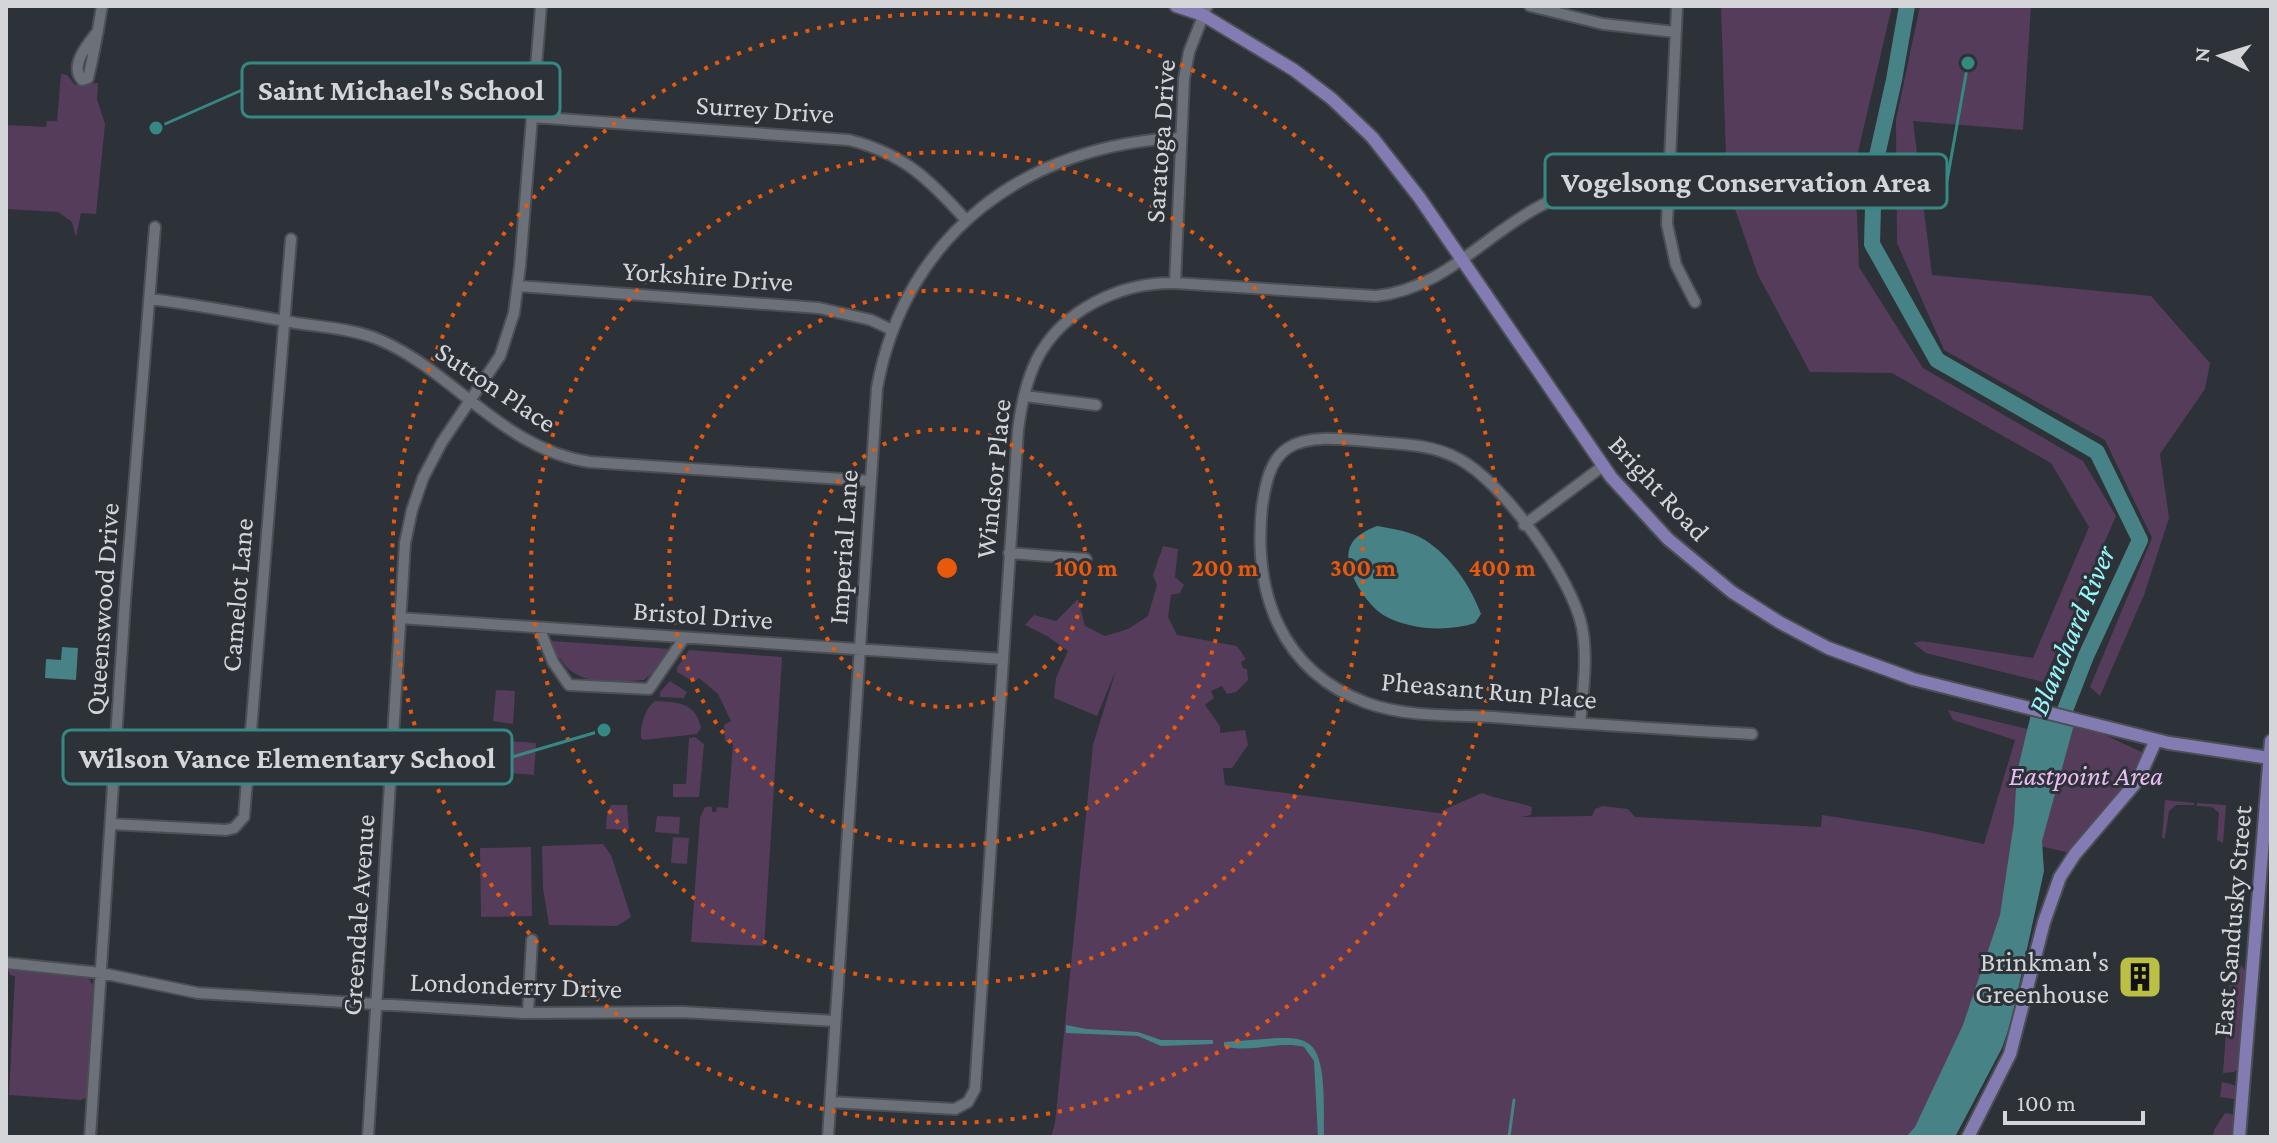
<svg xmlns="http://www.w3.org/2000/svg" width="2277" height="1143" font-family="'Crimson Pro',serif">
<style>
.green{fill:#563c5b}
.water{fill:#478386}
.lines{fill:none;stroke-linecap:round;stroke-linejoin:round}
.stream{stroke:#478386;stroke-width:3}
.river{stroke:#478386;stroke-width:16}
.minor-casing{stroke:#4b4e53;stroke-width:14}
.major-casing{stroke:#4b4e53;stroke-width:16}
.minor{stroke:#6c7078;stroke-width:10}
.major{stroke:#837cb3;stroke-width:12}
.ring{fill:none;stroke:#e8590c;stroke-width:4;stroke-dasharray:4 8}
.labels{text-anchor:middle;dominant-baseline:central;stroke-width:6;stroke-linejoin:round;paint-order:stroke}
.street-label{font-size:28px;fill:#d3d5d9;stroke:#2d3138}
.park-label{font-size:28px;font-style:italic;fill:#ecbdf5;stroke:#2d3138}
.poi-label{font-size:28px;fill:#d3d5d9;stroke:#2d3138;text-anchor:end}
.water-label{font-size:30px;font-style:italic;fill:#96f7fd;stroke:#2d3138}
.centre{fill:#e8590c;stroke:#2d3138;stroke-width:4}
.ring-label{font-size:24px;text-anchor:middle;font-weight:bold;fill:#e8590c;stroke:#2d3138;stroke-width:6;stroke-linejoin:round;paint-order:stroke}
.leader{fill:none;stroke:#368983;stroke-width:3}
.callout-dot{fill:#368983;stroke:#2d3138;stroke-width:3}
.callout{fill:#2d3138;stroke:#368983;stroke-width:3}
.callout-label{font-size:30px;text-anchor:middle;font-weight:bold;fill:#d3d5d9}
</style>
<rect width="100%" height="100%" fill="#2d3138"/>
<path class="green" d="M1721,6H1892L1855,165L1859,267L1923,368L2083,461L2116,516L2043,682L1926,653L1913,643L1922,641L2033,658L2089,527L2051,463L1892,373L1810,372L1758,275L1727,186Z
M1920,6H2031L2023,130L1913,121L1932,275L2151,296L2210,363L2205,389L2160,454L2169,518L2144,595L2100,696L2090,687L2152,538L2105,440L1944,350L1897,243L1896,120Z
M61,74L67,75L75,85L98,83L97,99L105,124L96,214L81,213L76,237L72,222L58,212L6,209V125L46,127L47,121H57Z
M1163,546L1178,549L1175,577L1184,585L1180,593L1171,595L1168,617L1177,635L1237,646L1246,659L1241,662L1243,668L1247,669L1248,680L1236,692L1227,694L1222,686L1211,691L1214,698L1205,705L1220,726V733L1245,730L1248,745L1232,768H1223L1225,785L1446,814L1441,811L1482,793C1499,800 1515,801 1532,807L1531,815L1521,817L1592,816L1595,809L1603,806L1628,809L1635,817L1821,827L1822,815L1918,830L1984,844L2015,740L1953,720L1948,710L2028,729L2017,772L2026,847L1930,1137H1051L1055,1123L1093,745L1116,670L1097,716L1054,698L1056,678L1068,651L1047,636L1025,625L1034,615L1056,621L1078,599L1085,626L1105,636L1128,629L1148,616L1157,585L1153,575Z
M550,641L671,649L657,669L644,680C615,682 576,687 560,658H556Z
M689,650L782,657L764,946L691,942L700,818L705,807H712V812H716L717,807L728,808L733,744L725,741L724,725L731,721L718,694L699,678L694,682L677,672V668Z
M670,681L687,692L684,698L660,697V692Z
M496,690L515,691L513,724L493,721Z
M655,701C677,702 696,702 701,728L697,734L644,740L641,738C640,726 645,708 655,701Z
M2075,721L2150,756L2075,854L2027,843Z
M695,737L704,744L699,797H673V784H686L689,738Z
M483,739L536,743L534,775L481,771Z
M2165,800L2194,803V805H2176L2169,811L2165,838H2162Z
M2197,803L2226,805L2223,843L2217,840L2219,813L2212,807L2197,806Z
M611,805H627L629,830L606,829L607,814Z
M657,816L680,817L679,834L655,832Z
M673,837L689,838L687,864L671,863Z
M603,844L611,855L631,917L617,926L549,925L543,888L542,846Z
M531,847L532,916L481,917L480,848Z
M2231,964L2242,966L2247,975L2239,1068L2234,1072L2223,1073Z
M8,970L46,971L87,976L93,985L86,1098L80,1100L9,1095L15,976L10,975Z
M2222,1082L2234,1085L2237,1090L2234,1099L2220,1097Z
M2225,1113L2232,1114L2235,1118L2233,1137H2213L2214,1130Z"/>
<path class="water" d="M1377,526C1393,529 1411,531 1425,540C1450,556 1471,586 1481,614L1475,623C1448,632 1410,630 1385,616C1367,606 1338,564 1352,543C1358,534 1367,530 1377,526Z
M62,647L78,648L76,680L45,678L46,659L61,660Z
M2032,710L2075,721L2042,841L2044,871L2011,1022L2002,1048L1955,1137H1906L1915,1127L1963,1025L2000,915L2014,822L2017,772Z
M1066,1025L1086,1029L1138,1032L1161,1040H1213V1044L1161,1046L1138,1036L1066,1033Z
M1278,1038C1288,1038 1300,1037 1309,1044C1328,1056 1323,1115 1324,1137H1318L1314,1061L1304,1047C1278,1040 1251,1054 1224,1046V1042Z"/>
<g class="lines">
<path class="stream" d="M1509,1137L1514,1100"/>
<path class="river" d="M1907,6L1894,80L1874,169L1872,244L1937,360L2097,452L2140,540L2086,656L2058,728"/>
<g class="minor-casing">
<path id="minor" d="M1530,6L1603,24L1675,32
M1677,6L1667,224L1676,265L1695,302
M98,31C88,44 69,65 82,80L88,78C94,54 98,30 102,6
M532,117L849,140C903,153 930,180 966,220
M1175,283L1184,79L1189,52L1207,6
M518,286L819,308L871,320L892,330
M150,299C199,305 247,314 296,323C323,327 354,329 380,340C454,372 504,450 590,462L871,481
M1025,396L1096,405
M1524,525L1603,466
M1009,553L1086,559
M400,618L1003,659
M539,628L553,662L569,685L649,689L684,638
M1580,723C1583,691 1588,658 1582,627C1572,578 1503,482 1459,459C1434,445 1405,444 1377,442C1351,440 1311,433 1288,448C1269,460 1265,487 1262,507C1253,592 1280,671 1367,703C1406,717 1452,715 1493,717C1579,724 1666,729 1752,734
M111,824L226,830L234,828L244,817L291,239
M6,963L101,973L198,993L523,1013L682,1012L835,1021
M528,1013L532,940
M830,1102L955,1109L968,1102L975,1089L1018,430C1021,406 1026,381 1037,359C1063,309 1121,282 1175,283L1376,296C1444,289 1485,234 1542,205C1581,185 1624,181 1668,183
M90,1137L125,601L155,227
M368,1137L405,543L412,510L423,478L442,442L500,356L514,313L520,266L541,6
M828,1137L877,388C905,233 1028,144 1180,138"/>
</g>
<g class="major-casing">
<path id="major" d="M1176,6L1203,15L1294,70L1332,99L1372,137L1419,197L1611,477L1668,539L1732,592L1779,622L1828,648L1913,679L2169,743L2270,758
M1968,1137L2010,1054L2044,922L2060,877L2075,854L2138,780L2156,740
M2239,1137L2271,741"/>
</g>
<use href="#minor" class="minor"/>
<use href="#major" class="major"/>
</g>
<g class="ring">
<circle cx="947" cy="568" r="139"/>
<circle cx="947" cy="568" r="278"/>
<circle cx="947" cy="568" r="416"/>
<circle cx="947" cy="568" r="555"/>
</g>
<defs>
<g id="building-square" transform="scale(2.3)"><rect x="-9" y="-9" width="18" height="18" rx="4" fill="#bbc044" stroke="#2d3138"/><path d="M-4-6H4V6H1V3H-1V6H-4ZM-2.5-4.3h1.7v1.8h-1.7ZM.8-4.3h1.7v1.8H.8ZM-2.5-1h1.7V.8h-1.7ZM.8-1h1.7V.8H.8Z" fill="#111"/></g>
</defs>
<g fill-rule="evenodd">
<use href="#building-square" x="2140" y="977"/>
</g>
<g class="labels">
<g class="street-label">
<text transform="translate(765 109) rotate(4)">Surrey Drive</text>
<text transform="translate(1160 141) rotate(-86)">Saratoga Drive</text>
<text transform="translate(708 276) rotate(4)">Yorkshire Drive</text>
<text transform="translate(496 387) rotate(34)">Sutton Place</text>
<text transform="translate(993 479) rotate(-84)">Windsor Place</text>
<text transform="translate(1659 488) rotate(47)">Bright Road</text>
<text transform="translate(843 547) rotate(-86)">Imperial Lane</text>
<text transform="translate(237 595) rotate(-85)">Camelot Lane</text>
<text transform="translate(102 609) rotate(-86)">Queenswood Drive</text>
<text transform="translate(703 615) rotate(4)">Bristol Drive</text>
<text transform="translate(1489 690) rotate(5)">Pheasant Run Place</text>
<text transform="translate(358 915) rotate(-86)">Greendale Avenue</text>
<text transform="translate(2232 921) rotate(-85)">East Sandusky Street</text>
<text transform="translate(516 985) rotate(2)">Londonderry Drive</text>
</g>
<g class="park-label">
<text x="2086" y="775">Eastpoint Area</text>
</g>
<g class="poi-label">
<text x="2109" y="961">Brinkman's<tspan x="2109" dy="32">Greenhouse</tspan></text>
</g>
<g class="water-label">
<text transform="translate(2071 630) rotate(-67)">Blanchard River</text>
</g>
</g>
<circle cx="947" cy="568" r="12" class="centre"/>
<g class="ring-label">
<text x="1086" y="576">100 m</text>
<text x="1225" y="576">200 m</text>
<text x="1363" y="576">300 m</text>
<text x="1502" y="576">400 m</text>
</g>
<path class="leader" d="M156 128L242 90M1968 63L1947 181M604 730L512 757"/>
<g class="callout-dot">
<circle cx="156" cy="128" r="8"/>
<circle cx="1968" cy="63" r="8"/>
<circle cx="604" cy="730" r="8"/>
</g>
<g class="callout">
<rect x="242" y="63" width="318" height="54" rx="8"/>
<rect x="1545" y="154" width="402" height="54" rx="8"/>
<rect x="63" y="730" width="449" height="54" rx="8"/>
</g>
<g class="callout-label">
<text x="401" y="100">Saint Michael's School</text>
<text x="1746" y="192">Vogelsong Conservation Area</text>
<text x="287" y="768">Wilson Vance Elementary School</text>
</g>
<rect width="2277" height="1143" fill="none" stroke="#d3d5d9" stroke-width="16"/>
<g transform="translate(2221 56) rotate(274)" stroke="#2d3138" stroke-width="6" paint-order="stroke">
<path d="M0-6L14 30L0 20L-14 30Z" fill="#d3d5d9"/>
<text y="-12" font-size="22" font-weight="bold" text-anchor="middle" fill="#d3d5d9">N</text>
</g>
<path d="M2005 1111v12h138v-12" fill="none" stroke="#d3d5d9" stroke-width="4"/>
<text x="2017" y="1111" font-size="24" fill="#d3d5d9" stroke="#2d3138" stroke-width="6" paint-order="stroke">100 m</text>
</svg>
